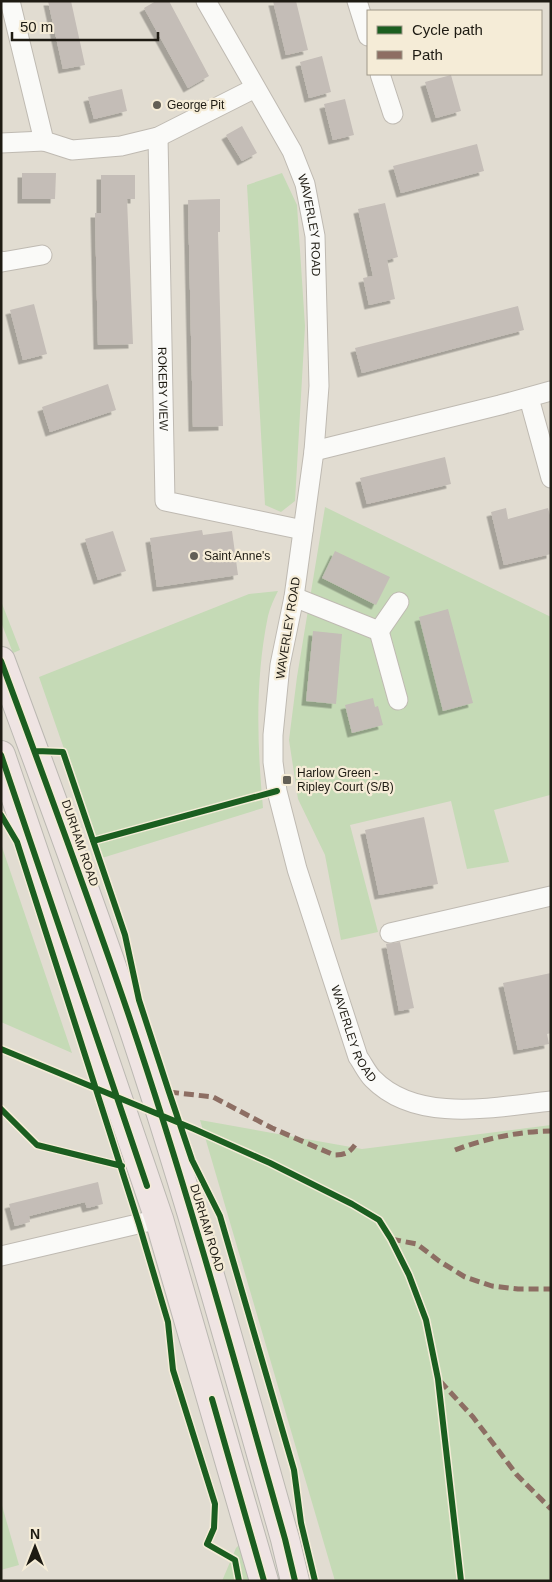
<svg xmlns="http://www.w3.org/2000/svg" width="552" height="1582" font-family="Arial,sans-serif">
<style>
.green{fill:#c5dab6}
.building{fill:#c4bdb7;filter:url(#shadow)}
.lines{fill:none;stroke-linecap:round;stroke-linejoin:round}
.minor-casing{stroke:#bfbab2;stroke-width:21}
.primary-casing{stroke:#bbb8b2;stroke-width:30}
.minor{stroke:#fafaf8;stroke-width:19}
.primary{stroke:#efe4e3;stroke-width:28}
.quiet{stroke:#8d6e63;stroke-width:5;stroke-dasharray:10 5;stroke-linecap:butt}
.cycleway-casing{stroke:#f5ecd7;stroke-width:9}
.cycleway{stroke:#1b5e20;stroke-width:6}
.poi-dot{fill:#625f56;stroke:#f5ecd7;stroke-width:2}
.labels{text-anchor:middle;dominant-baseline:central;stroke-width:4.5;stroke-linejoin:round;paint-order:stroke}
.poi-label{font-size:12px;fill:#1e1b13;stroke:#f5ecd7;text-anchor:start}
.street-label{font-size:12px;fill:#1e1b13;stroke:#f5ecd7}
</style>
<defs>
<filter id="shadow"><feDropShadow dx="-4.5" dy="4.5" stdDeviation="0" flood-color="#0004"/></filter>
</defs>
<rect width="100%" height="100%" fill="#e1dcd1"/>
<path class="green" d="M282,173L297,205L305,326L295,501L281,512L265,505L247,185Z
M325,507L551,617V796L550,795L494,810L509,862L467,869L451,801L350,825L378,932L341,940L325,855L298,799L289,740L297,677Z
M278,591C274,599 270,607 268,616C255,679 257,744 263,808L102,858L39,677L249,594Z
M1,601L20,650L13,653L1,622Z
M1,844L72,1053L1,1022Z
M200,1120L362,1149L551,1125V1581H335Z
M1,1502L19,1565L1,1570Z
M238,1546H241L252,1581H222L236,1548Z"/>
<path class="building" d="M48,1H71L85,65L63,69Z
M156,1H169L209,76L188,88L144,8Z
M273,1H296L308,50L286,55Z
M322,56L331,92L309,98L300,62Z
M451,75L461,111L436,118L425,82Z
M122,89L127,111L94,119L88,97Z
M345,99L354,135L333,140L324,104Z
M242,126L257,153L242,161L226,135Z
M477,144L484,171L401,193L393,166Z
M22,173H56L55,199H22Z
M101,175H135V199H127L133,344L98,345L95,213H101Z
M220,199V232H218L223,426L193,427L188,200Z
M385,203L398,257L387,260L395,299L369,305L363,278L373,276L358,209Z
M34,304L47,354L23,360L10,310Z
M518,306L524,330L362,373L355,348Z
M108,384L116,410L50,432L42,407Z
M445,457L451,484L367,504L360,478Z
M506,508L508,519L548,508L551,519V554L504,565L491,512Z
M202,530L203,535L232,531L238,575L157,587L150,538Z
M113,531L126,571L98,580L85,539Z
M335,551L390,577L376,605L322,578Z
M448,609L473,703L443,711L419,617Z
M313,631L342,634L336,704L306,701Z
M373,698L375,707L378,706L383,725L352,733L345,705Z
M424,817L438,884L379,895L365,830Z
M400,942L414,1008L399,1011L386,944Z
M551,973V1033L547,1034L549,1044L518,1050L503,983Z
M98,1182L103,1204L87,1208L85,1202L29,1216L30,1222L15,1226L9,1204Z"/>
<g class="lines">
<g class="minor-casing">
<g id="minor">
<path d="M10,1L44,141L72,150L121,146L158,137L255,88"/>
<path id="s1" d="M206,1L292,151L305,184L315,236L319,386L314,451L294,597L280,665L273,735V762L277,791L297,869L358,1057C363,1064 367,1073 373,1079C417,1124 495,1107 551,1101"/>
<path d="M357,1L368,36"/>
<path d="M380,74L393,114"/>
<path id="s2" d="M158,137L165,501L303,530"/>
<path d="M1,143L44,141"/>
<path d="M1,261L2,262L42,255"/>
<path d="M529,398L551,478"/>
<path d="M314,451L500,405L551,391"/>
<path d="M294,597L379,631L398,700"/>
<path d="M379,631L399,602"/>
<path d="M390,933L551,896"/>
<path d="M1,1256L159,1219"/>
</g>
</g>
<g class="primary-casing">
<path id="primary" d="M1,661C44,777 87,893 127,1010C186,1184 235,1362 285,1539L295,1581
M1,755L159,1219L264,1581"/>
</g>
<use href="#minor" class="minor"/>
<use href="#primary" class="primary"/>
<path class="quiet" d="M169,1092L213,1097L272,1128L334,1155C345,1155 349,1153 355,1145
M455,1150C483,1139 520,1131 551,1131
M391,1239L417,1244L439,1261L465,1277L492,1286L518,1289H551
M440,1381L473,1417L517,1475L551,1509"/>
<g class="cycleway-casing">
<path id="cycleway" d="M1,661C44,777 87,893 127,1010C186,1184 235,1362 285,1539L295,1581
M36,751L63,752L125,935L139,1000L169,1092L192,1160L220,1216L294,1470L301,1523L315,1581
M1,755L147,1186
M1,815L17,842L139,1224L168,1322L173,1370L215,1504L214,1528L207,1544L235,1560L239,1581
M93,841L277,791
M1,1049L194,1129L270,1163L352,1204L379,1220L391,1239L409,1275L426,1320L438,1379L461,1581
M1,1109L37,1145L122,1166
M212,1399L264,1581"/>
</g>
<use href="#cycleway" class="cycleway"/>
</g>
<g class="poi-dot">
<circle cx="157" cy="105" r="5"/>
<circle cx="194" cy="556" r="5"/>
<rect x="282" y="775" width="10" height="10" rx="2.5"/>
</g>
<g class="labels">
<g class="poi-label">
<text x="167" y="105">George Pit</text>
<text x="204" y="556">Saint Anne's</text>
<text x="297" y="773">Harlow Green -<tspan x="297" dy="14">Ripley Court (S/B)</tspan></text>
</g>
<g class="street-label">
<text stroke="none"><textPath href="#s1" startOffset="250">WAVERLEY ROAD</textPath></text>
<text stroke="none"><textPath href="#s2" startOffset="252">ROKEBY VIEW</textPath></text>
<text transform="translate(288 628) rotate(-81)">WAVERLEY ROAD</text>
<text transform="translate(80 843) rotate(71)">DURHAM ROAD</text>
<text stroke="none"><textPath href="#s1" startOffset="1075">WAVERLEY ROAD</textPath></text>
<text transform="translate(207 1228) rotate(73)">DURHAM ROAD</text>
</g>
</g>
<rect width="552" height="1582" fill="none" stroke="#1e1b13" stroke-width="5"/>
<rect x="367" y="10" width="175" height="65" fill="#f5ecd7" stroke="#9f9889"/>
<rect x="377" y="26" width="25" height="8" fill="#1b5e20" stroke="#9f9889"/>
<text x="412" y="35" font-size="15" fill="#1e1b13">Cycle path</text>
<rect x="377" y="51" width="25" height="8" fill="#8d6e63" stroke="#9f9889"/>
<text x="412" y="60" font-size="15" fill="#1e1b13">Path</text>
<g transform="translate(35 1547)" stroke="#f5ecd7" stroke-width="4" paint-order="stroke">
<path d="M0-4L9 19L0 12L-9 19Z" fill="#1e1b13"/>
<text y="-8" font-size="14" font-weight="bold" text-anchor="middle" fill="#1e1b13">N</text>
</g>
<path d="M12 32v8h146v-8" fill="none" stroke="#1e1b13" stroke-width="2.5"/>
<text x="20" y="32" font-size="15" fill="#1e1b13" stroke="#f5ecd7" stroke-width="4" paint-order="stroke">50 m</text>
</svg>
